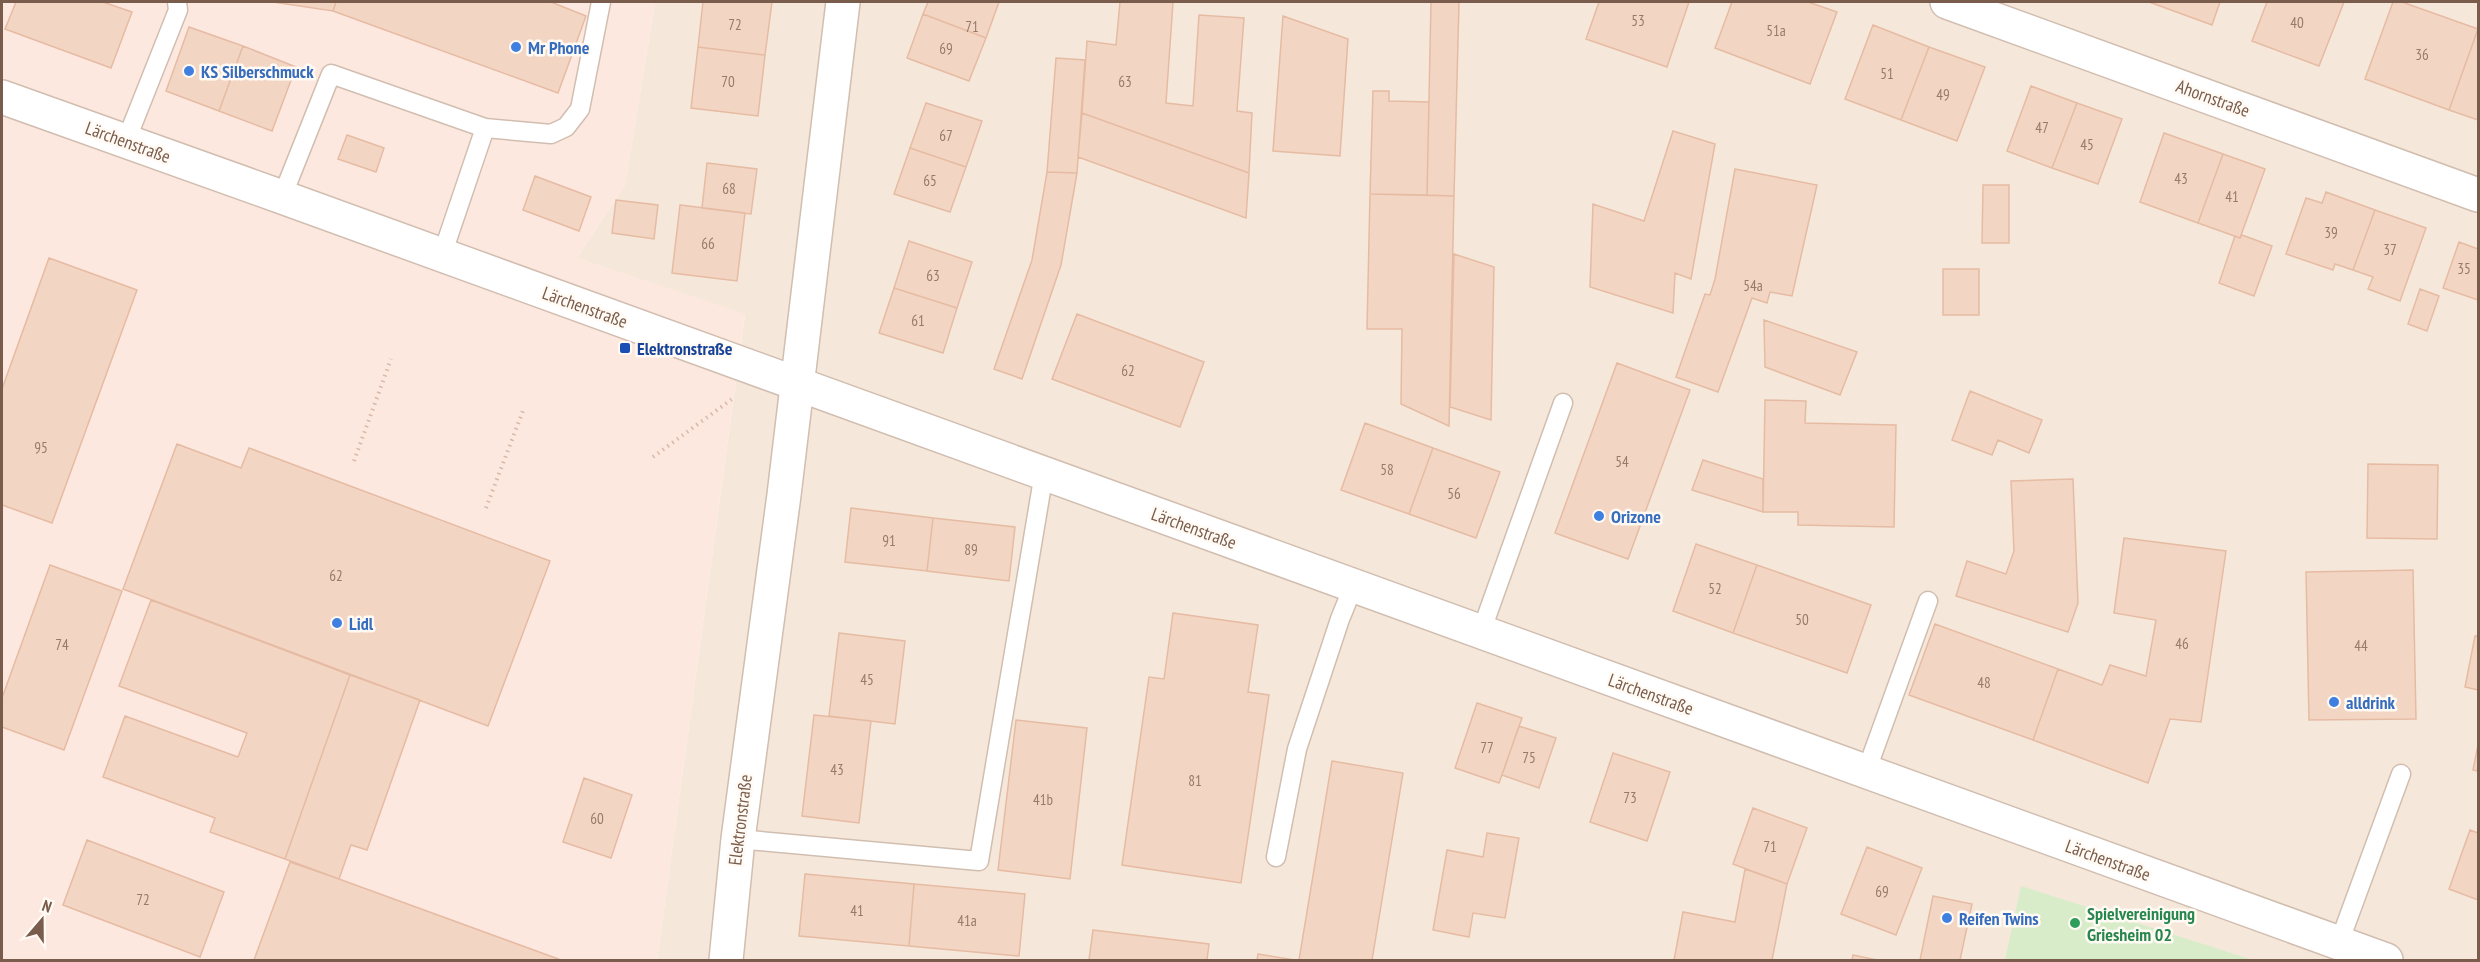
<svg xmlns="http://www.w3.org/2000/svg" width="2480" height="962" font-family="'PT Sans Narrow',sans-serif">
<style>
.residential{fill:#f5e8da}
.commercial{fill:#fde8e0}
.grass{fill:#d8ecc9}
.building{fill:#f3d5c3;stroke:#e6bba3;stroke-width:1.5}
.lines{fill:none;stroke-linecap:round;stroke-linejoin:round}
.service-casing{stroke:#d1beb0;stroke-width:21}
.minor-casing{stroke:#d1beb0;stroke-width:36}
.path{stroke:#d9b8a5;stroke-width:4;stroke-dasharray:1.5 4.5;stroke-linecap:butt}
.service{stroke:#fff;stroke-width:18}
.minor{stroke:#fff;stroke-width:33}
.shop-dot{fill:#3f7fe0;stroke:#fffaf3;stroke-width:2}
.transit-dot{fill:#1a4fb4;stroke:#fffaf3;stroke-width:2}
.leisure-dot{fill:#2e9e5b;stroke:#fffaf3;stroke-width:2}
.labels{text-anchor:middle;dominant-baseline:central;stroke-width:5;stroke-linejoin:round;paint-order:stroke}
.number-label{font-size:15px;fill:#987a6a}
.shop-label{font-size:18px;font-weight:bold;fill:#366cbe;stroke:#fffaf3;text-anchor:start}
.street-label{font-size:18px;fill:#7a5c4d;stroke:#fffaf3}
.transit-label{font-size:18px;font-weight:bold;fill:#164399;stroke:#fffaf3;text-anchor:start}
.leisure-label{font-size:18px;font-weight:bold;fill:#27864d;stroke:#fffaf3;text-anchor:start}
</style>
<rect width="100%" height="100%" fill="#fdf6ec"/>
<path class="residential" d="M655,2H2478V960H657L745,315L577,258L625,185Z"/>
<path class="commercial" d="M2,2H655L625,185L577,258L745,314L657,960H2Z"/>
<path class="grass" d="M2021,886L2253,960H2005Z"/>
<path class="building" d="M16,2H103L132,12L111,68L5,29Z
M273,2H336L333,11Z
M336,2H551L586,16L558,93L333,11Z
M703,2H772L765,55L698,47Z
M928,2H999L986,38L923,14Z
M1120,2H1173L1166,103L1193,106L1199,15L1244,18L1237,111L1252,113L1249,173L1082,113L1087,41L1116,45Z
M1431,2H1459L1454,196L1427,195Z
M1599,2H1689L1667,67L1586,39Z
M1732,2H1808L1837,12L1810,84L1715,48Z
M2149,2H2220L2212,25Z
M2267,2H2344L2319,66L2252,41Z
M2393,2H2402L2478,29L2449,110L2365,79Z
M923,14L986,38L969,81L907,58Z
M1283,16L1348,39L1340,156L1273,151Z
M1873,25L1929,47L1901,120L1845,99Z
M189,27L243,46L219,111L166,91Z
M2478,29V120L2449,110Z
M243,46L296,67L272,131L219,111Z
M698,47L765,55L758,116L691,108Z
M1929,47L1985,67L1957,141L1901,120Z
M1056,58L1085,60L1077,173L1047,172Z
M2031,86L2077,103L2052,168L2007,151Z
M1373,91H1389V101L1429,102L1427,195L1370,194Z
M926,103L982,121L966,167L910,148Z
M2077,103L2122,119L2098,184L2052,168Z
M1082,113L1249,173L1246,218L1078,157Z
M1673,131L1715,144L1691,279L1675,273L1673,313L1590,287L1593,204L1644,221Z
M2164,133L2223,154L2198,223L2140,202Z
M347,135L384,148L376,172L338,159Z
M910,148L966,167L950,212L894,194Z
M2223,154L2265,169L2240,238L2198,223Z
M707,163L757,169L751,214L702,208Z
M1735,169L1817,185L1792,296L1770,292L1767,303L1752,298L1718,392L1676,377L1705,294L1710,295L1715,279Z
M1047,172L1077,173L1061,265L1022,379L994,369L1032,260Z
M535,176L591,197L579,231L523,210Z
M1983,185H2009V243H1982Z
M2326,192L2375,210L2353,270L2335,264L2333,270L2286,254L2306,198L2322,203Z
M1370,194L1454,196L1449,426L1401,404L1402,329H1367Z
M616,200L658,205L654,239L612,233Z
M680,205L745,213L737,281L672,273Z
M2375,210L2426,228L2400,301L2368,289L2373,277L2353,270Z
M2242,235L2272,246L2254,296L2219,283L2235,236L2240,238Z
M909,241L972,262L957,308L894,288Z
M2459,242L2478,249V300L2443,288Z
M1454,254L1494,267L1491,420L1450,407Z
M49,258L137,290L52,523L2,505V389Z
M1943,269H1979V315H1943Z
M894,288L957,308L943,353L879,333Z
M2420,289L2439,296L2427,331L2408,324Z
M1077,314L1204,362L1180,427L1052,379Z
M1764,320L1857,352L1840,395L1765,367Z
M1617,363L1690,390L1628,559L1555,533Z
M1970,391L2042,420L2029,453L1998,440L1992,455L1952,440Z
M1765,400L1806,401L1805,423L1896,425L1894,527L1798,525V512H1763Z
M1365,423L1433,448L1409,514L1341,490Z
M177,444L241,468L249,448L550,561L488,726L123,589Z
M1433,448L1500,472L1476,538L1409,514Z
M1703,460L1763,479V512L1692,490Z
M2368,464L2438,465L2437,539L2367,538Z
M2073,479L2078,603L2068,632L1956,596L1967,561L2006,574L2014,551L2011,481Z
M851,508L933,518L927,571L845,562Z
M933,518L1015,527L1009,581L927,571Z
M2124,538L2226,551L2201,722L2170,719L2148,783L2033,740L2058,669L2102,685L2110,665L2146,676L2156,620L2114,613Z
M1696,544L1757,565L1733,633L1673,611Z
M50,565L122,591L64,750L2,727V698Z
M1757,565L1871,605L1847,673L1733,633Z
M2413,570L2416,719L2309,720L2306,572Z
M151,600L350,675L285,859L210,832L215,818L103,777L125,716L238,757L247,733L119,686Z
M1173,613L1258,625L1248,692L1269,695L1241,883L1122,865L1149,677L1164,679Z
M1935,624L2058,669L2033,740L1909,695Z
M839,633L905,641L895,724L829,716Z
M2475,636H2478V690L2465,687Z
M350,675L420,700L367,850L351,845L339,879L285,859Z
M1477,703L1522,718L1499,783L1455,768Z
M814,715L871,721L859,823L802,816Z
M1016,720L1087,728L1070,879L998,870Z
M1519,726L1556,738L1539,788L1502,775Z
M2478,745V771L2473,770Z
M1613,753L1670,772L1647,841L1590,822Z
M1332,761L1403,773L1372,960H1299Z
M584,778L632,795L611,858L563,842Z
M1753,808L1807,828L1787,884L1733,864Z
M2470,830L2478,833V900L2449,889Z
M1487,833L1519,838L1505,918L1473,913L1469,937L1433,930L1447,850L1483,857Z
M87,840L224,892L200,957L63,905Z
M1867,847L1922,868L1896,935L1841,914Z
M290,862L339,879L561,960H254Z
M1745,869L1787,884L1772,960H1674L1683,912L1735,922Z
M805,874L914,884L909,946L799,936Z
M914,884L1025,894L1019,956L909,946Z
M1933,896L1972,904L1960,960H1920Z
M1093,930L1209,944L1207,960H1089Z
M1258,954L1295,960H1257Z
M1853,955L1877,960H1852Z"/>
<g class="lines">
<g class="service-casing">
<path id="service" d="M126,141L178,10L177,2
M282,197L331,74L485,128
M442,255L485,128L551,134L566,127L580,109L601,2
M1481,632L1563,403
M1866,772L1928,601
M738,839L979,861L1044,473
M1276,857L1297,749L1340,619L1353,587
M2339,943L2401,774"/>
</g>
<g class="minor-casing">
<path id="minor" d="M1947,2L2478,195
M2,97L282,197L2386,960
M726,960L738,839L784,495L843,2"/>
</g>
<path class="path" d="M653,457L732,399
M354,461L391,359
M486,508L524,408"/>
<use href="#service" class="service"/>
<use href="#minor" class="minor"/>
</g>
<g class="shop-dot">
<circle cx="516" cy="47" r="6"/>
<circle cx="189" cy="71" r="6"/>
<circle cx="1599" cy="516" r="6"/>
<circle cx="337" cy="623" r="6"/>
<circle cx="2334" cy="702" r="6"/>
<circle cx="1947" cy="918" r="6"/>
</g>
<rect class="transit-dot" x="619" y="342" width="12" height="12" rx="3"/>
<circle class="leisure-dot" cx="2075" cy="923" r="6"/>
<g class="labels">
<g class="number-label">
<text x="1638" y="20">53</text>
<text x="2297" y="22">40</text>
<text x="735" y="24">72</text>
<text x="972" y="26">71</text>
<text x="1776" y="30">51a</text>
<text x="946" y="48">69</text>
<text x="2422" y="54">36</text>
<text x="1887" y="73">51</text>
<text x="728" y="81">70</text>
<text x="1125" y="81">63</text>
<text x="1943" y="94">49</text>
<text x="2042" y="127">47</text>
<text x="946" y="135">67</text>
<text x="2087" y="144">45</text>
<text x="2181" y="178">43</text>
<text x="930" y="180">65</text>
<text x="729" y="188">68</text>
<text x="2232" y="196">41</text>
<text x="2331" y="232">39</text>
<text x="708" y="243">66</text>
<text x="2390" y="249">37</text>
<text x="2464" y="268">35</text>
<text x="933" y="275">63</text>
<text x="1753" y="285">54a</text>
<text x="918" y="320">61</text>
<text x="1128" y="370">62</text>
<text x="41" y="447">95</text>
<text x="1622" y="461">54</text>
<text x="1387" y="469">58</text>
<text x="1454" y="493">56</text>
<text x="889" y="540">91</text>
<text x="971" y="549">89</text>
<text x="336" y="575">62</text>
<text x="1715" y="588">52</text>
<text x="1802" y="619">50</text>
<text x="2182" y="643">46</text>
<text x="62" y="644">74</text>
<text x="2361" y="645">44</text>
<text x="867" y="679">45</text>
<text x="1984" y="682">48</text>
<text x="1487" y="747">77</text>
<text x="1529" y="757">75</text>
<text x="837" y="769">43</text>
<text x="1195" y="780">81</text>
<text x="1630" y="797">73</text>
<text x="1043" y="799">41b</text>
<text x="597" y="818">60</text>
<text x="1770" y="846">71</text>
<text x="1882" y="891">69</text>
<text x="143" y="899">72</text>
<text x="857" y="910">41</text>
<text x="967" y="920">41a</text>
</g>
<g class="shop-label">
<text x="528" y="47">Mr Phone</text>
<text x="201" y="71">KS Silberschmuck</text>
<text x="1611" y="516">Orizone</text>
<text x="349" y="623">Lidl</text>
<text x="2346" y="702">alldrink</text>
<text x="1959" y="918">Reifen Twins</text>
</g>
<g class="street-label">
<text transform="translate(2213 98) rotate(20)">Ahornstraße</text>
<text transform="translate(128 142) rotate(20)">Lärchenstraße</text>
<text transform="translate(585 307) rotate(20)">Lärchenstraße</text>
<text transform="translate(1194 528) rotate(20)">Lärchenstraße</text>
<text transform="translate(1651 694) rotate(20)">Lärchenstraße</text>
<text transform="translate(740 820) rotate(-83)">Elektronstraße</text>
<text transform="translate(2108 860) rotate(20)">Lärchenstraße</text>
</g>
<g class="transit-label">
<text x="637" y="348">Elektronstraße</text>
</g>
<g class="leisure-label">
<text x="2087" y="913">Spielvereinigung<tspan x="2087" dy="21">Griesheim 02</tspan></text>
</g>
</g>
<rect width="2480" height="962" fill="none" stroke="#7a5c4d" stroke-width="6"/>
<g transform="translate(42 920) rotate(20)" stroke="#fffaf3" stroke-width="4.5" paint-order="stroke">
<path d="M0-4.5L10 22L0 15L-10 22Z" fill="#7a5c4d"/>
<text y="-9" font-size="16" font-weight="bold" text-anchor="middle" fill="#7a5c4d">N</text>
</g>
</svg>
